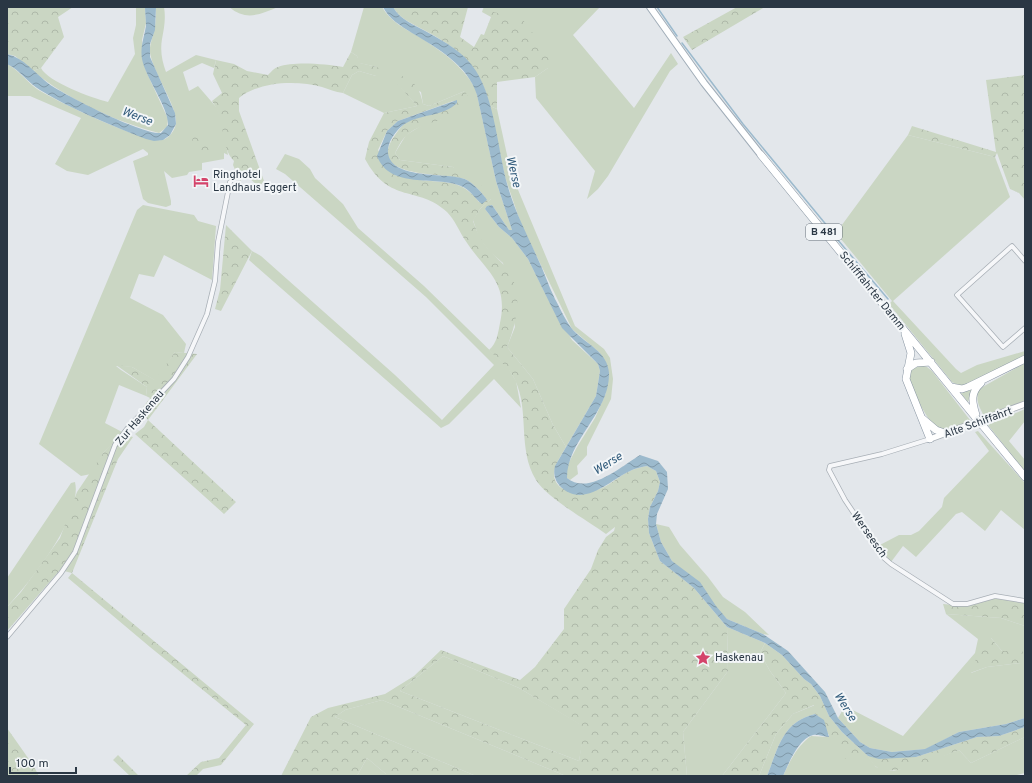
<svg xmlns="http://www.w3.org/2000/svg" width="1032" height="783" font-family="Overpass,sans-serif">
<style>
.green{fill:#cad6c3;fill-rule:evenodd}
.forest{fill:url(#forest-crowns);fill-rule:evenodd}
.water{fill:url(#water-waves)}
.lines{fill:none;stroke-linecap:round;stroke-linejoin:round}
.stream{stroke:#9cbacd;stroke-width:1.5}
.street-casing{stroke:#a8afb6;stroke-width:5.5}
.secondary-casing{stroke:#a8afb6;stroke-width:7}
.primary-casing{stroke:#a1adb8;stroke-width:8}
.highway-casing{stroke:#8996a3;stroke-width:8}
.street{stroke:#f6f7f9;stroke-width:4}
.secondary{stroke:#fff;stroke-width:5.5}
.primary{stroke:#fff;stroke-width:6}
.highway{stroke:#fff;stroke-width:7}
.highway-bridge-casing{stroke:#8996a3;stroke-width:8;stroke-linecap:butt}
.highway-bridge{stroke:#fff;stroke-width:7}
.labels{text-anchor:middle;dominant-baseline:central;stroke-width:4;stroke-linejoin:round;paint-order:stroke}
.shield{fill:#f3f6f8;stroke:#66707a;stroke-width:1}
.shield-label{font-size:10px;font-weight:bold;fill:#2a3744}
.poi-label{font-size:11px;fill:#2a3744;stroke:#f3f6f8;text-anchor:start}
.street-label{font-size:11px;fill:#2a3744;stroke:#f3f6f8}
.water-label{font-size:12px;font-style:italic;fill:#315b7b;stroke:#f3f6f8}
</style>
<defs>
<pattern id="forest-crowns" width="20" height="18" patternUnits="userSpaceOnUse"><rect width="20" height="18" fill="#cad6c3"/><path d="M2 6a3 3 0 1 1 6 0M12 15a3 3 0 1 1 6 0" fill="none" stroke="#aeb8a9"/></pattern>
<pattern id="water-waves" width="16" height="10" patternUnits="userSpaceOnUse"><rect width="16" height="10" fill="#9cbacd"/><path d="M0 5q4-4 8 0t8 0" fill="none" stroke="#7f98a8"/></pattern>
</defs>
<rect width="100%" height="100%" fill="#e3e7eb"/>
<path class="green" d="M136,7H145L146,23L142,40L146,71L168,119L167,127L159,133C116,122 67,99 33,71L41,68C48,82 92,98 108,102L135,54L133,38L136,25Z
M156,7H164C166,19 164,28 162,39C160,51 162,61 166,72L196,55L216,60L214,68L202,63L183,72L189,91L198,86L217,108L223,125L228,155L224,153V159L202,163V170L189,172L187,175L172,178L164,171L171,201V205L166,207L148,203L143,199L133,161L148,155V153L143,149L88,175L67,171L55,164L81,118L30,96H7V64C20,71 26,81 37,89C56,101 143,143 162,140C169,139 176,129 176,122C177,107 155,75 151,57C148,47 152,41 154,31C156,23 156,15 156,7Z
M229,7H278C259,15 246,21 229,7Z
M364,7H382C390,21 405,29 418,36C441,51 463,65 476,90L496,181L512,230H509L492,205L485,209L499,227L512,238L528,259L546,295L572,340L598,364L600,371L596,396L566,447L553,425L533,379L507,347L515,327L503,263L490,252L479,238L473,220L480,209L491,199L453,167L400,160L395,153L406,135L424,124L441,119L465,91L429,106L423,104L421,92L395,80L417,106L384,113L343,93L352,75L359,71L376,76L377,67L359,63L357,56L351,52Z
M484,7H600L573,35L634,108L671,53L678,64L670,71L608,176L598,189L587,199L595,171L536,98L535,77L548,68L483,9Z
M490,106L497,109L511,173L575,326L604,349L610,358L613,379L611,399L587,447V455L577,466L578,474L570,480L567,478V466L577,447L595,418L606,393L600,353L572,329L521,224L505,177Z
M908,135L995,157L1010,197L893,301L956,369L961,373L977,365L1025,351V356L975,381L960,386L952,382L889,304L892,301L836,233Z
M285,154L299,159L310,169L315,178L343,204L358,228L424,286L508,368L516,381L521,408L494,379L449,424L441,428L249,260L252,251L261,256L395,375L442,420L494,365L426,297L285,174L276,169Z
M143,205L194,215L198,221L216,226L212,280L164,255L154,277L139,274L130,298L163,315L186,344L184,353L175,352L156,381L132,367L116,366L121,370L147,387L146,396L119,385L105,423L124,433L104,452L91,474L81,476L39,444L137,210Z
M1025,363V400L1016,405L984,416C979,406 975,400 979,389Z
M921,365L927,367L932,371L970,420H966L967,423C960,425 951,431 943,429C927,427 914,391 909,378L911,370Z
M972,389V390L968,402L960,392Z
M1025,409V421L1009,441L1025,460V472L988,425Z
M978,431L1025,483V530L1001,510L985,531L962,512L956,514L916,557L903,546L891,562L878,546L899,535H911L919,531L942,507L944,498L989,451L975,432Z
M75,482C83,516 30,582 7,607V578L71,483Z
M656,524L669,527L680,545L708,577L723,597L745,612L769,635L763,634L727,619L672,561L661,542Z
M946,614L1001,618L1025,626V718L1006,724L959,732L926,749L892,752L870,748L860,742L838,718L845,706L903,736L975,653L978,639ZM991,638L1002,651L1021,663L987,667L971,673Z
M727,627L765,643L760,653L770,671L786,693L722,776H687L683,732L728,671Z
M443,656L519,688L585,727L579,761L400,691Z
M382,700L566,776H476L335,717L345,710Z
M815,705V714C782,722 778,749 767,776H759L776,734L793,714Z
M829,734L842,745L868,756L876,767L893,771L917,765L959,750L971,763L1025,737V773L1013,776H783C790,761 797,746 811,736L827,737H829Z
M367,758L386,774V776H357Z"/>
<path class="forest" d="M7,7H73L58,17L64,37L41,68L33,71L15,56L7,54Z
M393,7H468L460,37L474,47L481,34L484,35L491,17L482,12L483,9L523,20L551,57L548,68L535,77L497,82V109L490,106C480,65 458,48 422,29C411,23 399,18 393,7Z
M737,7H765L692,50L683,37Z
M351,52L357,56L360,63L377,67L382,71L376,76L359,71L352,75L343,93C335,92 329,89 322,87C297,80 260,81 239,98V111L264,181L259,187L246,175L240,181L233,165L234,161C220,147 226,120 212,101L222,93L213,74L216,60L234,64L247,71L268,75C271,72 274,68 278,67C294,61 325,64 343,67Z
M1025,75V200L1019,193L1010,189L997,153L995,157L908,135L912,126L996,152L986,80Z
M403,76C416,82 420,90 423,104L429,106L465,91L468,97C460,122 425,119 407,135C402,139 398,147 395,153L400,160L453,167L477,181L491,196V199L480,209L473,221C481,243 486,247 502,263C525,286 518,320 507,347L533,379L553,425L566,447C560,458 547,474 559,486C569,495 594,493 606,486C615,481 622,474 632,470C637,468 642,467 647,466L656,471L660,482L658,491L650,507L648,519L649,533L660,561L694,588L727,627L728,671L683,732L687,776H566L382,700L345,710L335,717L476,776H386V774L367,758L357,776H281L311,717L328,708L385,694L414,676L441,650L520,680L535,667L564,629V609L591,569L598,550L606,537L614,531L615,527L606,534C587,520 548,499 536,480C517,449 530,411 515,380C509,368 499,360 489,350C497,343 498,333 500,323C509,281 485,271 465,240C459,231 455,220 447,212C418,185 390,205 365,159L369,142L384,113L417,106L394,80ZM453,101H458C449,114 421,114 407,122C401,126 397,132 393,138C367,178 442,173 461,178C471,180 479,190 485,197L479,202C462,179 445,183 420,180C412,179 403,177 395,175L378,150L387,131L398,121ZM443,656L519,688L584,727L579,761L400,691Z
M193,135L212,145L208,156L191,149Z
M226,225L252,251L221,311L215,309L220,290Z
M175,352L197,354L148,420L236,502L224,514L135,434L144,427L148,420L141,410L150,398L146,396L147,387L116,365L132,367L155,380Z
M121,434L133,437L118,459L72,573L254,724L221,765L203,769L196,776H186L201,762L219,758L246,725L150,647L68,578L72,573L60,570L7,631V607L21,592L60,538L77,492L104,452Z
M995,598L1025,603V626L1001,618L946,614L943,604L966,606Z
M990,637L1002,651H1023L1021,663L987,667L970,673L979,652Z
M765,643L782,655L804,679L811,684L820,696L829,716L842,732L868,756L916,757L977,737L999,736L1025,727V737L971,763L959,750C941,757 892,780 875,766C872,763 870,759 868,756L845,759C841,740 840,747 829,735C822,725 829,723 815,714L814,705L793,714L776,734L759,776H722L786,693L770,671L760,653Z
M7,728L33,765L39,776H7Z
M118,755L139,776H130L113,760Z"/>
<path class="water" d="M145,7H156L155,30L150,44V57L175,113L176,124L170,135L163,140L154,141L146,139C110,125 73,110 40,90C28,83 20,70 7,64V54C24,58 36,74 49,84C66,96 143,135 161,133L168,125C169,108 146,79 142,59C140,47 144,38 146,26C146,19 145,13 145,7Z
M383,7H393C400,20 415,25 427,32C445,42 464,52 476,71C495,100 498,152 508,187C515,212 527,234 537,257C544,271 548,285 555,299C560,308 566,322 573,330C586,344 608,352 609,373C610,413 567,440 567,478C588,496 622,466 640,455L658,461L667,472L668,489L657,514L656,524L661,542L672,561L700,582L716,606L727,619L763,634L788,651L825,692L838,718L860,742L870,748L892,752L925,749L959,732L1006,724L1025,718V727L999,736L977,737L916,757L879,759L868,756L842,732L829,716L820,696L811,684L804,679L782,655L765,643L727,627L694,588L660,561L649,533L648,519L650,507L658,491L660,482L656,471L647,466C642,467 636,468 632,470C611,479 585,508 562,488C555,482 553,474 555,466L596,396L600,371L598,364L562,328L528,259L512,238L499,227L485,209L487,206L492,205L509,230H512L496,181L477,95C468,65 437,48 412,33C401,26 389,19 383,7Z
M457,100V103C442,118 418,113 402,126C395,132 387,143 388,153C391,179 443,173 461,178C471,180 479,190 485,197L487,200L482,204C475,199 470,189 461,186C435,175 390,190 377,156L387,131L398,121Z
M815,714L824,720L829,737C823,737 818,734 813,735C798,739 789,763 783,776H767C778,749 782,722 815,714Z"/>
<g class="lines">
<path class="stream" d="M657,7L677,36
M682,43L743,124L833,233
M837,239L888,299"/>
<g class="street-casing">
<path id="street" d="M1025,261L1012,246L957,295L1003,347L1025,328
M930,439L882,454L830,466L829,470L845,500L884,558L891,564L953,604H967L995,596L1025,601
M7,637L61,573L75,552L115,445L127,429L174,379L188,357L207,314L215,281L218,242L230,182"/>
</g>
<g class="secondary-casing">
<path id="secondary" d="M930,439L1025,404"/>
</g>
<g class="primary-casing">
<path id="primary" d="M650,7L704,83L761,155"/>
</g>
<g class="highway-casing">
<path id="highway" d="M761,155L976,418
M905,334L911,353L906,379L930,439
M907,369L916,363L931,362
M951,387L962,389L968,387L1025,359
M976,415C972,402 970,393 981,383
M923,419L936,430L947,434
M983,426L1025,477"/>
</g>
<use href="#street" class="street"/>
<use href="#secondary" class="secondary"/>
<use href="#primary" class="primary"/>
<use href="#highway" class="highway"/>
<g class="highway-bridge-casing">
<path id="highway-bridge" d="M976,418L983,426"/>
</g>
<use href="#highway-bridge" class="highway-bridge"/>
</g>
<defs>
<g id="hotel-bare" transform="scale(1.2)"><path d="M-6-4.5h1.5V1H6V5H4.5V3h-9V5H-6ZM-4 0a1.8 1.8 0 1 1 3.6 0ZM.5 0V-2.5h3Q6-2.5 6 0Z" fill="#d4446b" stroke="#f3f6f8" stroke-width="2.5" paint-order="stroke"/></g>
<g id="sight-bare" transform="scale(1.2)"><path d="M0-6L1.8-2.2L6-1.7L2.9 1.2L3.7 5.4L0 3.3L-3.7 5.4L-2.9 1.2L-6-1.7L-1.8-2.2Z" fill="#d4446b" stroke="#f3f6f8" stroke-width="2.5" paint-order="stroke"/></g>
</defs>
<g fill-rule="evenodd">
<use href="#hotel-bare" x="201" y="181"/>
<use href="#sight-bare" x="703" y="658"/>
</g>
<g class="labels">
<rect class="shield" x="806" y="224" width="36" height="16" rx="3"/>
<g class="shield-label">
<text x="824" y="232">B 481</text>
</g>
<g class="poi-label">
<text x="213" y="175">Ringhotel<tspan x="213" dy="13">Landhaus Eggert</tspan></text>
<text x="715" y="658">Haskenau</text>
</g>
<g class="street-label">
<text transform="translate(872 291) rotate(51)">Schifffahrter Damm</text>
<text transform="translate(140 418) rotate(-50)">Zur Haskenau</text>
<text transform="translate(978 423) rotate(-20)">Alte Schiffahrt</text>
<text transform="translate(869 535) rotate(55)">Werseesch</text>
</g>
<g class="water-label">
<text transform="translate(137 117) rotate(21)">Werse</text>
<text transform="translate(513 172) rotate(77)">Werse</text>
<text transform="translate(608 464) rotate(-32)">Werse</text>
<text transform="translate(845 707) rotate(58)">Werse</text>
</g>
</g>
<rect width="1032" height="783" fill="none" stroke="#2a3744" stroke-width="16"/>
<path d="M10 767v6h66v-6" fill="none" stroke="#2a3744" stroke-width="2"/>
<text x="16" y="767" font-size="12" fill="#2a3744" stroke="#f3f6f8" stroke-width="3" paint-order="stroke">100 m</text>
</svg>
